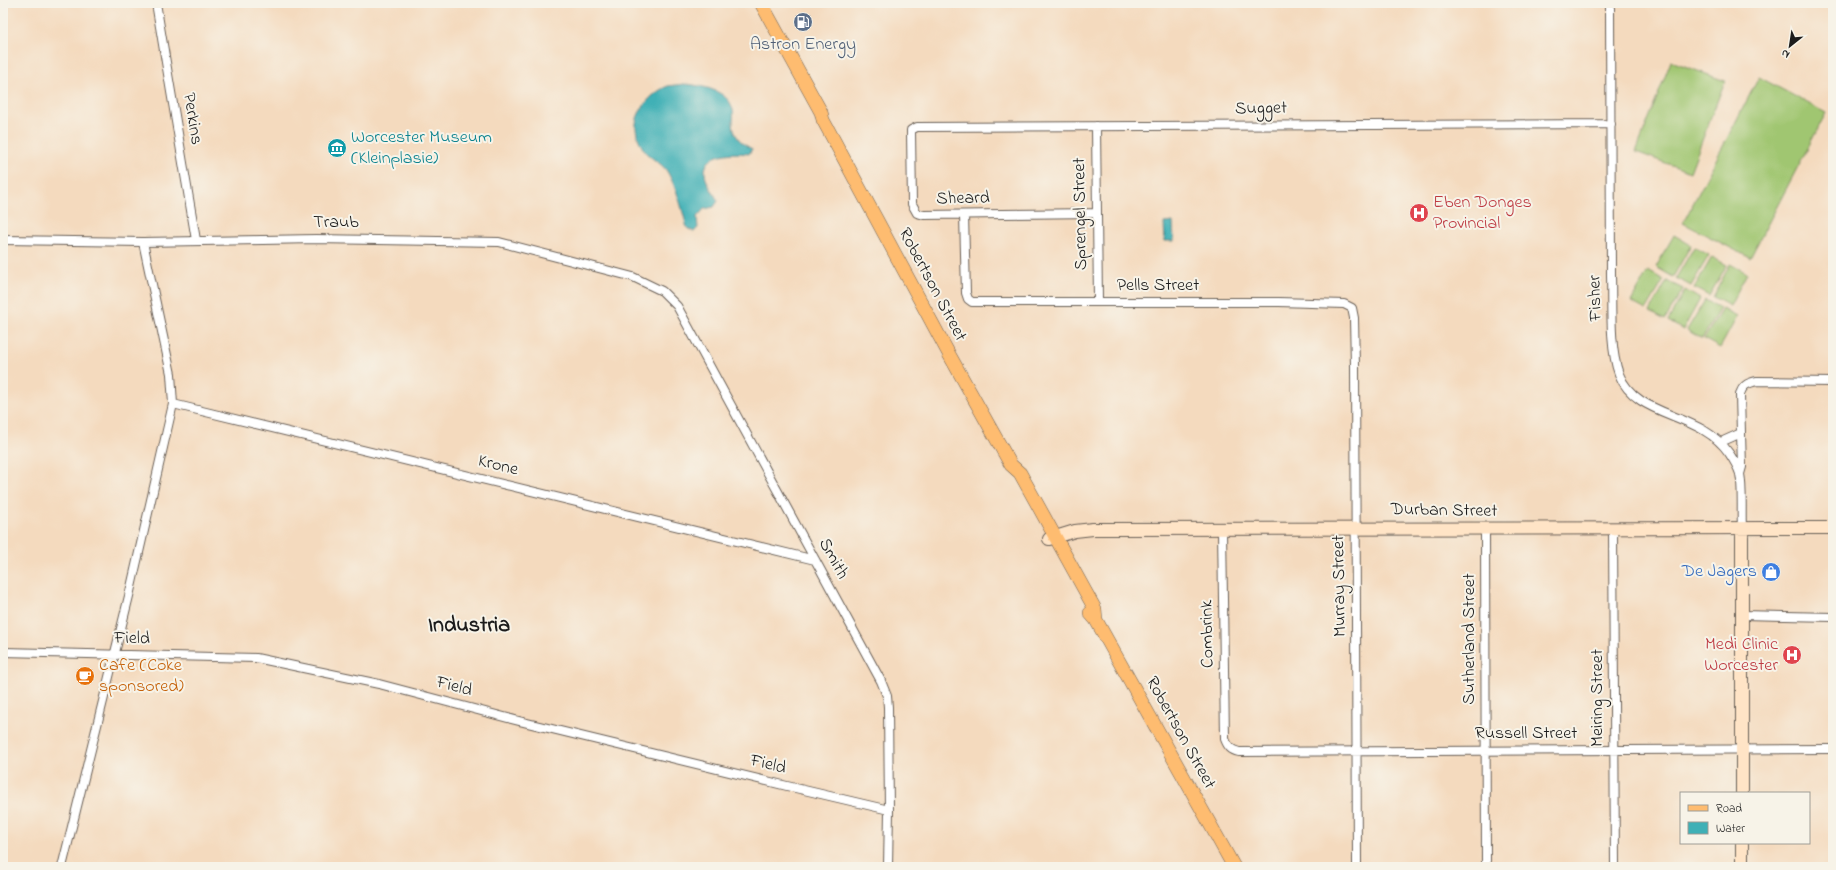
<svg xmlns="http://www.w3.org/2000/svg" width="1836" height="870" font-family="'Indie Flower',sans-serif">
<style>
.garden{fill:#a0c671;stroke:#5e7146}
.water{fill:#3fb0b6;stroke:#2e6669}
.lines{fill:none;stroke-linecap:round;stroke-linejoin:round}
.street-casing{stroke:#685e55;stroke-width:10}
.secondary-casing{stroke:#685e55;stroke-width:14}
.primary-casing{stroke:#685e55;stroke-width:14}
.street{stroke:#fff;stroke-width:8}
.secondary{stroke:#ffe4c6;stroke-width:12}
.primary{stroke:#febc70;stroke-width:13}
.labels{text-anchor:middle;dominant-baseline:central;stroke-width:4;stroke-linejoin:round;paint-order:stroke}
.service-label{font-size:18px;fill:#4e5e75;stroke:#f7f3e8}
.street-label{font-size:18px;fill:#1c1c1c;stroke:#f7f3e8}
.culture-label{font-size:18px;fill:#0d838f;stroke:#f7f3e8;text-anchor:start}
.health-label{font-size:18px;fill:#be3a42;stroke:#f7f3e8;text-anchor:start}
.shop-label{font-size:18px;fill:#366cbe;stroke:#f7f3e8;text-anchor:end}
.food-label{font-size:18px;fill:#c56008;stroke:#f7f3e8;text-anchor:start}
.district-label{font-size:22px;font-weight:bold;fill:#1c1c1c;stroke:#f7f3e8}
</style>
<rect width="100%" height="100%" fill="#f7f3e8"/>
<filter id="ink" filterUnits="userSpaceOnUse"><feTurbulence type="fractalNoise" baseFrequency=".025" numOctaves="2"/><feDisplacementMap in="SourceGraphic" scale="8" xChannelSelector="R" yChannelSelector="G"/><feConvolveMatrix kernelMatrix="1 2 1 2 8 2 1 2 1" color-interpolation-filters="sRGB"/></filter>
<filter id="wash" filterUnits="userSpaceOnUse"><feTurbulence type="fractalNoise" baseFrequency=".012" numOctaves="4" result="noise"/><feDisplacementMap in="SourceGraphic" scale="16" xChannelSelector="R" yChannelSelector="G"/><feGaussianBlur stdDeviation="0.9" result="paint"/><feColorMatrix in="noise" values="0 0 0 0 0 0 0 0 0 0 0 0 0 0 0 0 0 1.4 0 .05"/><feComposite in="paint" operator="in"/></filter>
<g filter="url(#wash)">
<rect width="100%" height="100%" fill="#f4dabe"/>
<path class="garden" d="M1671,61L1725,81L1690,172L1636,152Z
M1759,77L1826,113L1750,258L1683,223Z
M1674,235L1691,245L1673,277L1656,267Z
M1694,247L1709,255L1691,286L1676,278Z
M1712,257L1727,265L1709,296L1694,288Z
M1730,264L1747,273L1730,306L1713,297Z
M1648,271L1664,280L1646,310L1631,302Z
M1667,281L1683,289L1665,320L1650,312Z
M1685,290L1700,299L1683,330L1668,321Z
M1705,300L1720,308L1702,339L1687,330Z
M1722,309L1737,317L1720,348L1704,339Z"/>
<path class="water" d="M683,84C700,85 729,90 733,110C734,114 733,119 733,123C734,137 741,143 752,149L749,154C735,152 704,152 705,173C705,182 714,193 718,201L714,207L704,209L697,217L698,228L694,232L687,228C682,209 678,191 668,173C663,163 651,160 644,150C640,144 635,132 636,124C637,109 654,91 668,86C673,85 679,85 683,84Z
M1173,222L1174,241H1165L1164,223Z"/>
</g>
<g filter="url(#ink)">
<g class="lines">
<g class="street-casing">
<path id="street" d="M156,3L196,240
M1610,3L1611,275C1612,303 1609,348 1619,374C1636,419 1700,411 1729,453C1733,459 1738,467 1740,474C1743,488 1741,514 1742,529
M1096,126L1098,301
M1097,213L924,215L917,213L912,204L911,130L917,127L1611,124
M964,215L966,293L968,299L972,302H1279L1344,304L1352,308L1354,318L1355,366L1357,867
M3,240L143,242L316,239L499,242L633,277L662,291L677,306L881,681L887,696L888,707L889,810L888,867
M173,404L815,560
M1721,442L1741,433L1740,395C1742,385 1748,383 1757,381L1833,382
M1740,474L1742,467L1741,433
M1222,529L1225,739C1228,747 1231,750 1239,752C1437,750 1635,749 1833,749
M1613,529L1615,867
M1485,530L1486,867
M1741,615L1833,617
M3,652L256,658L379,684L519,721L787,786L889,810
M62,867L129,596L173,404L171,374L143,242"/>
</g>
<g class="secondary-casing">
<path id="secondary" d="M1742,529V793
M1049,539L1075,531L1093,529L1833,528
M1742,867V843"/>
</g>
<g class="primary-casing">
<path id="primary" d="M761,3L821,112L823,120L950,356L1011,465L1020,473L1095,609L1096,620
M1090,613L1096,620L1234,867"/>
</g>
<use href="#street" class="street"/>
<use href="#secondary" class="secondary"/>
<use href="#primary" class="primary"/>
</g>
</g>
<defs>
<g id="fuel-disc" transform="scale(1)"><circle r="9.5" fill="#5c6f8a" stroke="#f7f3e8"/><path d="M-5.5-6h7V0h2V4h1.3V-2.5L3-4.5l.8-.8L6-3V5H2.5V1h-1V6h-7ZM-4.2-4.7v3.2H.2V-4.7Z" fill="#fff"/></g>
<g id="museum-disc" transform="scale(1)"><circle r="9.5" fill="#0f9aa8" stroke="#f7f3e8"/><path d="M0-6L6-3V-2H-6V-3ZM-5-1h2V3h-2ZM-1-1h2V3h-2ZM3-1h2V3H3ZM-6 4H6V6H-6Z" fill="#fff"/></g>
<g id="hospital-disc" transform="scale(1)"><circle r="9.5" fill="#e0444e" stroke="#f7f3e8"/><path d="M-5-5h3v3.5h4V-5h3V5h-3V1.5h-4V5h-3Z" fill="#fff"/></g>
<g id="shop-disc" transform="scale(1)"><circle r="9.5" fill="#3f7fe0" stroke="#f7f3e8"/><path d="M-5-2.5h2.3a2.7 3.5 0 0 1 5.4 0H5L5.5 6h-11ZM-1.5-2.5h3a1.5 2.3 0 0 0-3 0Z" fill="#fff"/></g>
<g id="cafe-disc" transform="scale(1)"><circle r="9.5" fill="#e8710a" stroke="#f7f3e8"/><path d="M-5.5-4.5H6V0H3Q3 3.5 0 3.5H-2.5Q-5.5 3.5-5.5 0ZM3-3.2v2h1.7v-2ZM-6 4.5H4V6H-6Z" fill="#fff"/></g>
</defs>
<g fill-rule="evenodd">
<use href="#fuel-disc" x="803" y="22"/>
<use href="#museum-disc" x="337" y="148"/>
<use href="#hospital-disc" x="1419" y="213"/>
<use href="#shop-disc" x="1771" y="572"/>
<use href="#hospital-disc" x="1792" y="655"/>
<use href="#cafe-disc" x="85" y="676"/>
</g>
<g class="labels">
<g class="service-label">
<text x="803" y="45">Astron Energy</text>
</g>
<g class="street-label">
<text transform="translate(1261 109) rotate(-1)">Sugget</text>
<text transform="translate(192 119) rotate(81)">Perkins</text>
<text transform="translate(963 199) rotate(-1)">Sheard</text>
<text transform="translate(1081 214) rotate(-91)">Sprengel Street</text>
<text x="336" y="223">Traub</text>
<text transform="translate(932 285) rotate(62)">Robertson Street</text>
<text x="1158" y="286">Pells Street</text>
<text transform="translate(1596 298) rotate(-92)">Fisher</text>
<text transform="translate(498 466) rotate(14)">Krone</text>
<text transform="translate(1444 511) rotate(1)">Durban Street</text>
<text transform="translate(833 559) rotate(61)">Smith</text>
<text transform="translate(1340 586) rotate(-91)">Murray Street</text>
<text transform="translate(1208 634) rotate(-91)">Combrink</text>
<text transform="translate(132 639) rotate(1)">Field</text>
<text transform="translate(1470 639) rotate(-90)">Sutherland Street</text>
<text transform="translate(454 687) rotate(15)">Field</text>
<text transform="translate(1598 698) rotate(-90)">Meiring Street</text>
<text transform="translate(1180 733) rotate(61)">Robertson Street</text>
<text x="1526" y="734">Russell Street</text>
<text transform="translate(768 765) rotate(14)">Field</text>
</g>
<g class="culture-label">
<text x="351" y="138">Worcester Museum<tspan x="351" dy="21">(Kleinplasie)</tspan></text>
</g>
<g class="health-label">
<text x="1433" y="203">Eben Donges<tspan x="1433" dy="21">Provincial</tspan></text>
<text x="1778" y="645" text-anchor="end">Medi Clinic<tspan x="1778" dy="21">Worcester</tspan></text>
</g>
<g class="shop-label">
<text x="1757" y="572">De Jagers</text>
</g>
<g class="food-label">
<text x="99" y="666">Cafe (Coke<tspan x="99" dy="21">sponsored)</tspan></text>
</g>
<g class="district-label">
<text x="469" y="626">Industria</text>
</g>
</g>
<rect width="1836" height="870" fill="none" stroke="#f7f3e8" stroke-width="16"/>
<rect x="1680" y="792" width="130" height="52" fill="#f7f3e8" stroke="#9f9d96"/>
<rect x="1688" y="805" width="20" height="6" fill="#febc70" stroke="#9f9d96"/>
<text x="1716" y="812" font-size="12" fill="#1c1c1c">Road</text>
<rect x="1688" y="822" width="20" height="12" fill="#3fb0b6" stroke="#9f9d96"/>
<text x="1716" y="832" font-size="12" fill="#1c1c1c">Water</text>
<g transform="translate(1790 46) rotate(210)" stroke="#f7f3e8" stroke-width="3" paint-order="stroke">
<path d="M0-3L7 15L0 10L-7 15Z" fill="#1c1c1c"/>
<text y="-6" font-size="11" font-weight="bold" text-anchor="middle" fill="#1c1c1c">N</text>
</g>
</svg>
